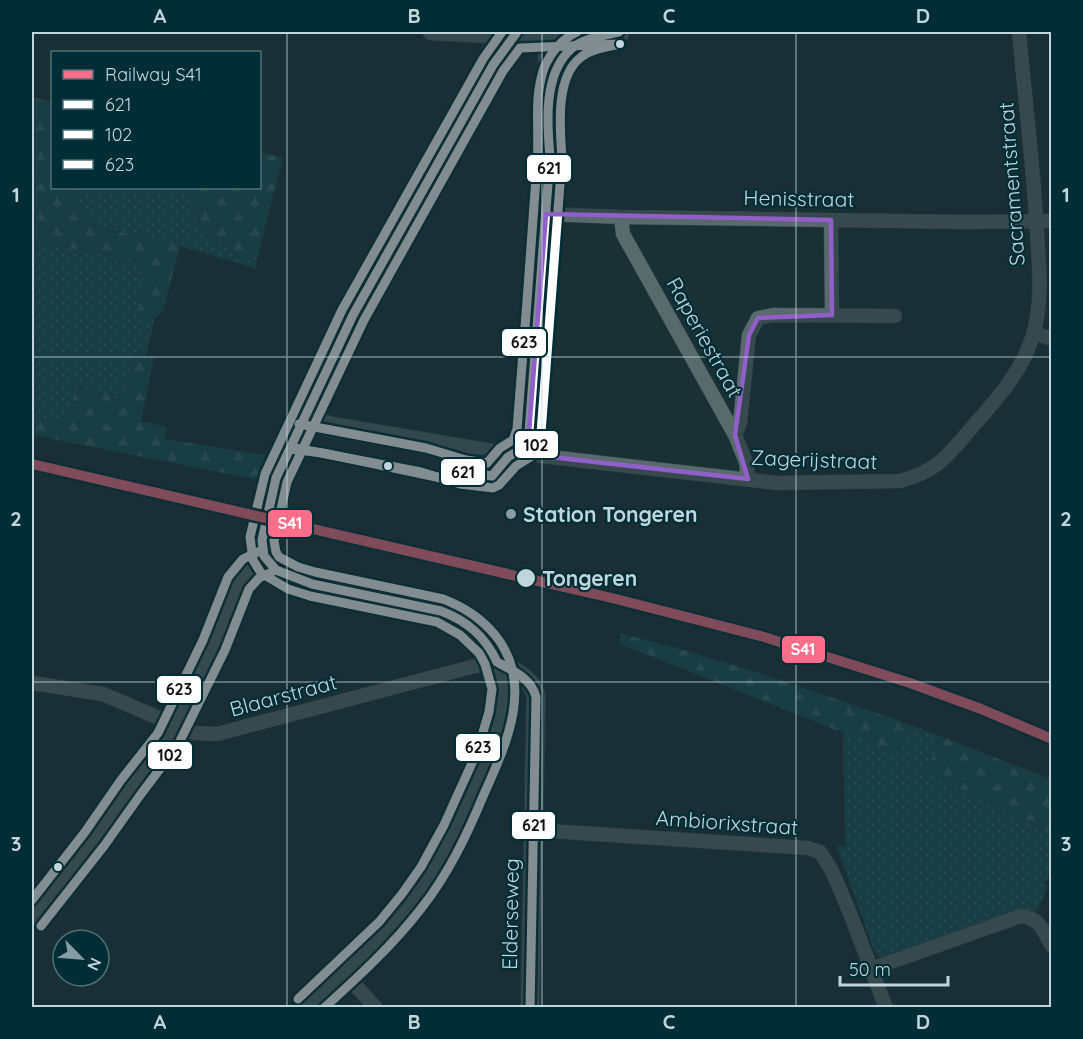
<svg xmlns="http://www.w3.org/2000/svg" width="1083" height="1039" font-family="Quicksand,sans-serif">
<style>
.grass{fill:url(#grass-dots)}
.forest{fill:url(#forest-firs)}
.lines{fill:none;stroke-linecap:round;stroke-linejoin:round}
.primary-tunnel{stroke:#32494e;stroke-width:21;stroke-dasharray:21 10;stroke-linecap:butt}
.minor-casing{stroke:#384a4e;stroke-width:15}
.tertiary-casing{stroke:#384a4e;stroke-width:18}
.secondary-casing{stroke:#384a4e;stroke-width:20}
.primary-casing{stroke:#384a4e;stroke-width:22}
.minor{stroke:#596a6d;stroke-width:14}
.tertiary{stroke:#596a6d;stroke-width:16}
.secondary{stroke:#55686d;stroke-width:18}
.primary{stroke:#52676c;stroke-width:21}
.bus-1-casing{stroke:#012e36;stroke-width:14}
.bus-2-casing{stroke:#012e36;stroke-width:14}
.bus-3-casing{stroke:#012e36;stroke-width:14}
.bus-1{stroke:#fff;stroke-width:9}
.bus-2{stroke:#fff;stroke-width:9}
.bus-3{stroke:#fff;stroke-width:9}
.rail-1-casing{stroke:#012e36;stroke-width:15}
.rail-1{stroke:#fb6d88;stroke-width:10}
.marked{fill:none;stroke:#905fc8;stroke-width:4.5;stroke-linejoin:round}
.grid{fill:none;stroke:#c1d6dc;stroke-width:1.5;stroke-opacity:0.55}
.bus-dot{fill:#c1d6dc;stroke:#012e36;stroke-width:2}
.poi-dot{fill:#869ca2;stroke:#012e36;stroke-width:2}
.labels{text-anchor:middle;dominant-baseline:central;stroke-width:4.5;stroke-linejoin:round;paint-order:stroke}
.street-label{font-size:21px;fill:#c1d6dc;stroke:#012e36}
.poi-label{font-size:21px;font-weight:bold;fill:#c1d6dc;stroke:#012e36;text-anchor:start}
.stop-label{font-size:21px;font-weight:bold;fill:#c1d6dc;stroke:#012e36;text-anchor:start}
.line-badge{stroke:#012e36;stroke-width:2}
.badge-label{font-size:16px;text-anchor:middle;font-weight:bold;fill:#fff}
.pale-badge-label{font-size:16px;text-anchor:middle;font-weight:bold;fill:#111}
.neatline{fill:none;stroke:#c1d6dc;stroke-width:2}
.grid-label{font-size:20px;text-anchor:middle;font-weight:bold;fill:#c1d6dc}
</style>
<defs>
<pattern id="grass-dots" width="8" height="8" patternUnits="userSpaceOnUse" patternTransform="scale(1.5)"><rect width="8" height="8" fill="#184e59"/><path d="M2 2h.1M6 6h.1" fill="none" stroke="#386770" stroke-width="1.8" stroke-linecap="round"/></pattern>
<pattern id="forest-firs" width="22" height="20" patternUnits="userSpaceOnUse" patternTransform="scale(1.5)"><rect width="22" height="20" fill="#184e59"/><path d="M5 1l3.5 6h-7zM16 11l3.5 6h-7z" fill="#386770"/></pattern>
</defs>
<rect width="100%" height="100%" fill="#193035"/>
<path class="grass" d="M77,188H189L201,228L237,253L257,260L255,268L180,246L100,227L79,209Z
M32,241L147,263L137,315L155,318L146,356L134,354L125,396L75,390L68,423L32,416Z
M911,725L942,737L926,772L1051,832V871L1045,884L1048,886L1037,911L1022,910L1004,918L928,941L890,957H879L874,951L837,847L845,845L843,740L845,731L897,753Z"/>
<path class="forest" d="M32,97L52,102V188H77L79,209L100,227L180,246L163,311L155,318L137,315L146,263L32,241Z
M260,152L283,158L257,260L237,253L201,228L189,188H260Z
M134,354L154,357L141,421L167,427L164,439L265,455L258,480L32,435V416L68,422L75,390L125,396Z
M620,633C719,658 815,691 911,725L897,754L620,644Z
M942,737L1051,779V832L925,772Z"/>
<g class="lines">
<path class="primary-tunnel" d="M262,540L276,478"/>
<g class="minor-casing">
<path id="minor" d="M546,214L621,217L965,222L1052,221
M621,217L623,234L735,435L746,462L748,479
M831,220L832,315
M1034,333L1052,339
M735,435L740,423L749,335L758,318L774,315L895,316
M523,448L541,456L777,483L900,481C940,470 948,455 974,425C998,398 1023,370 1033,335C1043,302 1039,265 1037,231C1033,164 1025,98 1019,32
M32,683L103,694L194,733L217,734L475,666L497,662
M534,830L808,848L820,852L832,871L850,913L886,1008
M32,919L95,839L131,787L168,739L214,645L239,583L251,568L267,561
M871,969L1021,916C1042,919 1042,930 1052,946
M344,973L376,1008"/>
</g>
<g class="tertiary-casing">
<path id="tertiary" d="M431,32L514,36"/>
</g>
<g class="secondary-casing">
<path id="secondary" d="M497,662C513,671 533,678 536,697L530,1008"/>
</g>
<g class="primary-casing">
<path id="primary" d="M514,36L619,32
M553,84C561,56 570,45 599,37
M305,419L331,427L508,457L523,448L529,432L550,157L548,137L551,90L547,32
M276,478L315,398L353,315L493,65L517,32
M262,540C265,572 285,575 312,584C339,590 366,595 392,601C420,606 451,608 473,628C492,645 504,670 504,696C504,720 492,744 483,765C463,813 444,860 411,902C380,941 343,974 306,1008"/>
</g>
<use href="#minor" class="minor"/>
<use href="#tertiary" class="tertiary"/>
<use href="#secondary" class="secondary"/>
<use href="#primary" class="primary"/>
<g class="bus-1-casing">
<path id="bus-1" d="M290,449L323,453L441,478L463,472L492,476L508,457L523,448L529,432L550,157C547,124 543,74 571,49C583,38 603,36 619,32
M497,662C485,636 467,621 441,611L312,584L276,570L264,556L262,540L276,478L353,315L493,65L517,32
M497,662C513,671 531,678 536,697L530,1008"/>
</g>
<g class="bus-2-casing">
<path id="bus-2" d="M295,448L421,472L460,484L493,488L499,485L516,466L532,456L541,433L562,158C560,129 555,78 580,58C590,49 607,47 620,44
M41,926L104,846L141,794L178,745L225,650L249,589L259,578L272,572
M324,1008C358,977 392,946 420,910C448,875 467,835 484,794C506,745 535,684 495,635C481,618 464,607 443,599L315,572L298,567L279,557L276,552L274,541L287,482L364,320L503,71L520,48L619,44"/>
</g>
<g class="bus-3-casing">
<path id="bus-3" d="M299,424L426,448L466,460L487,463L500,448L513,440L517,429C524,341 531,252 537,164C540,131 533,100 544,68C551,52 562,39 577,32
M32,900L85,832L121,780L158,733L203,640L228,577L243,559L262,550
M298,999L379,922L402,894L421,867L444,825L477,752L489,712L492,689L485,664L479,653L460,635L437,622L310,596L288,589L261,573L253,560L250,537L265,474L342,310L483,59L502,32"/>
</g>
<use href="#bus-1" class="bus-1"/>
<use href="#bus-2" class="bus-2"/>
<use href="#bus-3" class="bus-3"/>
<g class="rail-1-casing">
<path id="rail-1" d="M32,464L616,599L764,637L910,683L981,709L1052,739"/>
</g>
<use href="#rail-1" class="rail-1"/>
</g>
<path d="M0 0H1083V1039H0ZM546,214L831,220L832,315L758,318L749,335L735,435L748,479L541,456L523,448L529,432Z" fill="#193035" fill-opacity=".55" fill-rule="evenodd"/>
<path class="marked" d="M546,214L831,220L832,315L758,318L749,335L735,435L748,479L541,456L523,448L529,432Z"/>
<path class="grid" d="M287,32V1008M542,32V1008M796,32V1008M32,357H1052M32,682H1052"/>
<g class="bus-dot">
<circle cx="620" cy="44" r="5"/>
<circle cx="388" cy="466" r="5"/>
<circle cx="526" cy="578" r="10"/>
<circle cx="58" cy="867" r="5"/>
</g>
<circle class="poi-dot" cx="511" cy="514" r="6"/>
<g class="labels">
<g class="street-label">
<text transform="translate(1011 184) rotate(-94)">Sacramentstraat</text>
<text transform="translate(799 198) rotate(1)">Henisstraat</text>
<text transform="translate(705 337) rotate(61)">Raperiestraat</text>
<text transform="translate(814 459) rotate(2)">Zagerijstraat</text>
<text transform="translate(283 695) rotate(-15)">Blaarstraat</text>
<text transform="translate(727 822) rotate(4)">Ambiorixstraat</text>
<text transform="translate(510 914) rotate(-89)">Elderseweg</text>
</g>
<g class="poi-label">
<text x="523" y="514">Station Tongeren</text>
</g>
<g class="stop-label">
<text x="542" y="578">Tongeren</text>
</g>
</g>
<g class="line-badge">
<rect x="526" y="154" width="46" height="29" rx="6" fill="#fff"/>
<rect x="501" y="328" width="46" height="29" rx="6" fill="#fff"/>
<rect x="514" y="430" width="45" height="29" rx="6" fill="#fff"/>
<rect x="440" y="458" width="46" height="28" rx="6" fill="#fff"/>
<rect x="267" y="509" width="46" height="29" rx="6" fill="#fb6d88"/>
<rect x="781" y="635" width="45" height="29" rx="6" fill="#fb6d88"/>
<rect x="156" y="675" width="46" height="29" rx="6" fill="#fff"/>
<rect x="455" y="733" width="46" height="29" rx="6" fill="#fff"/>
<rect x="147" y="741" width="46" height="29" rx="6" fill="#fff"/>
<rect x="511" y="811" width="45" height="29" rx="6" fill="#fff"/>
</g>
<g class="badge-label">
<text x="290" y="529">S41</text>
<text x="803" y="655">S41</text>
</g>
<g class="pale-badge-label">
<text x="549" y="174">621</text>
<text x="524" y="348">623</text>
<text x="536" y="451">102</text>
<text x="463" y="478">621</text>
<text x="179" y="695">623</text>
<text x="478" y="753">623</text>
<text x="170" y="761">102</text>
<text x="534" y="831">621</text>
</g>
<rect width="1083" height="1039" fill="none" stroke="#012e36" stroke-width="66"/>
<rect x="51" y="51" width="210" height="138" fill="#012e36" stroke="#4e7178" stroke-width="1.5"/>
<rect x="63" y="70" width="30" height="9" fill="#fb6d88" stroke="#4e7178" stroke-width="1.5"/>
<text x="105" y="81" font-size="18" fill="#c1d6dc">Railway S41</text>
<rect x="63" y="100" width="30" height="9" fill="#ffffff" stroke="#4e7178" stroke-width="1.5"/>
<text x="105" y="111" font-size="18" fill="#c1d6dc">621</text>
<rect x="63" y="130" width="30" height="9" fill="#ffffff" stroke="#4e7178" stroke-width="1.5"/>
<text x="105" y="141" font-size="18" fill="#c1d6dc">102</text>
<rect x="63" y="160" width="30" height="9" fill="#ffffff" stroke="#4e7178" stroke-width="1.5"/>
<text x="105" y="171" font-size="18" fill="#c1d6dc">623</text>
<g transform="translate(81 958) rotate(115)"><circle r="28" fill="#012e36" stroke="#4e7178" stroke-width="1.5"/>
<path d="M0-4.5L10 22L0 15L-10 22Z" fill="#869ca2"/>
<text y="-9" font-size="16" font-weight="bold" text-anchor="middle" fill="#c1d6dc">N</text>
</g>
<path d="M840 976v9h108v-9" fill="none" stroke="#c1d6dc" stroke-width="3"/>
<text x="849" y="976" font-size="18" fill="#c1d6dc" stroke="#012e36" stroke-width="4.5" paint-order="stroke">50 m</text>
<rect x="33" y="33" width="1017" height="973" class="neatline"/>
<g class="grid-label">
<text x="160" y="23">A</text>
<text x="414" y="23">B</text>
<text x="669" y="23">C</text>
<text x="923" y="23">D</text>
<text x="16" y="202">1</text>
<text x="1066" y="202">1</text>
<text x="16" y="526">2</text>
<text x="1066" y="526">2</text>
<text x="16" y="851">3</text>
<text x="1066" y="851">3</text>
<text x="160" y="1029">A</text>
<text x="414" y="1029">B</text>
<text x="669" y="1029">C</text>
<text x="923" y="1029">D</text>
</g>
</svg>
